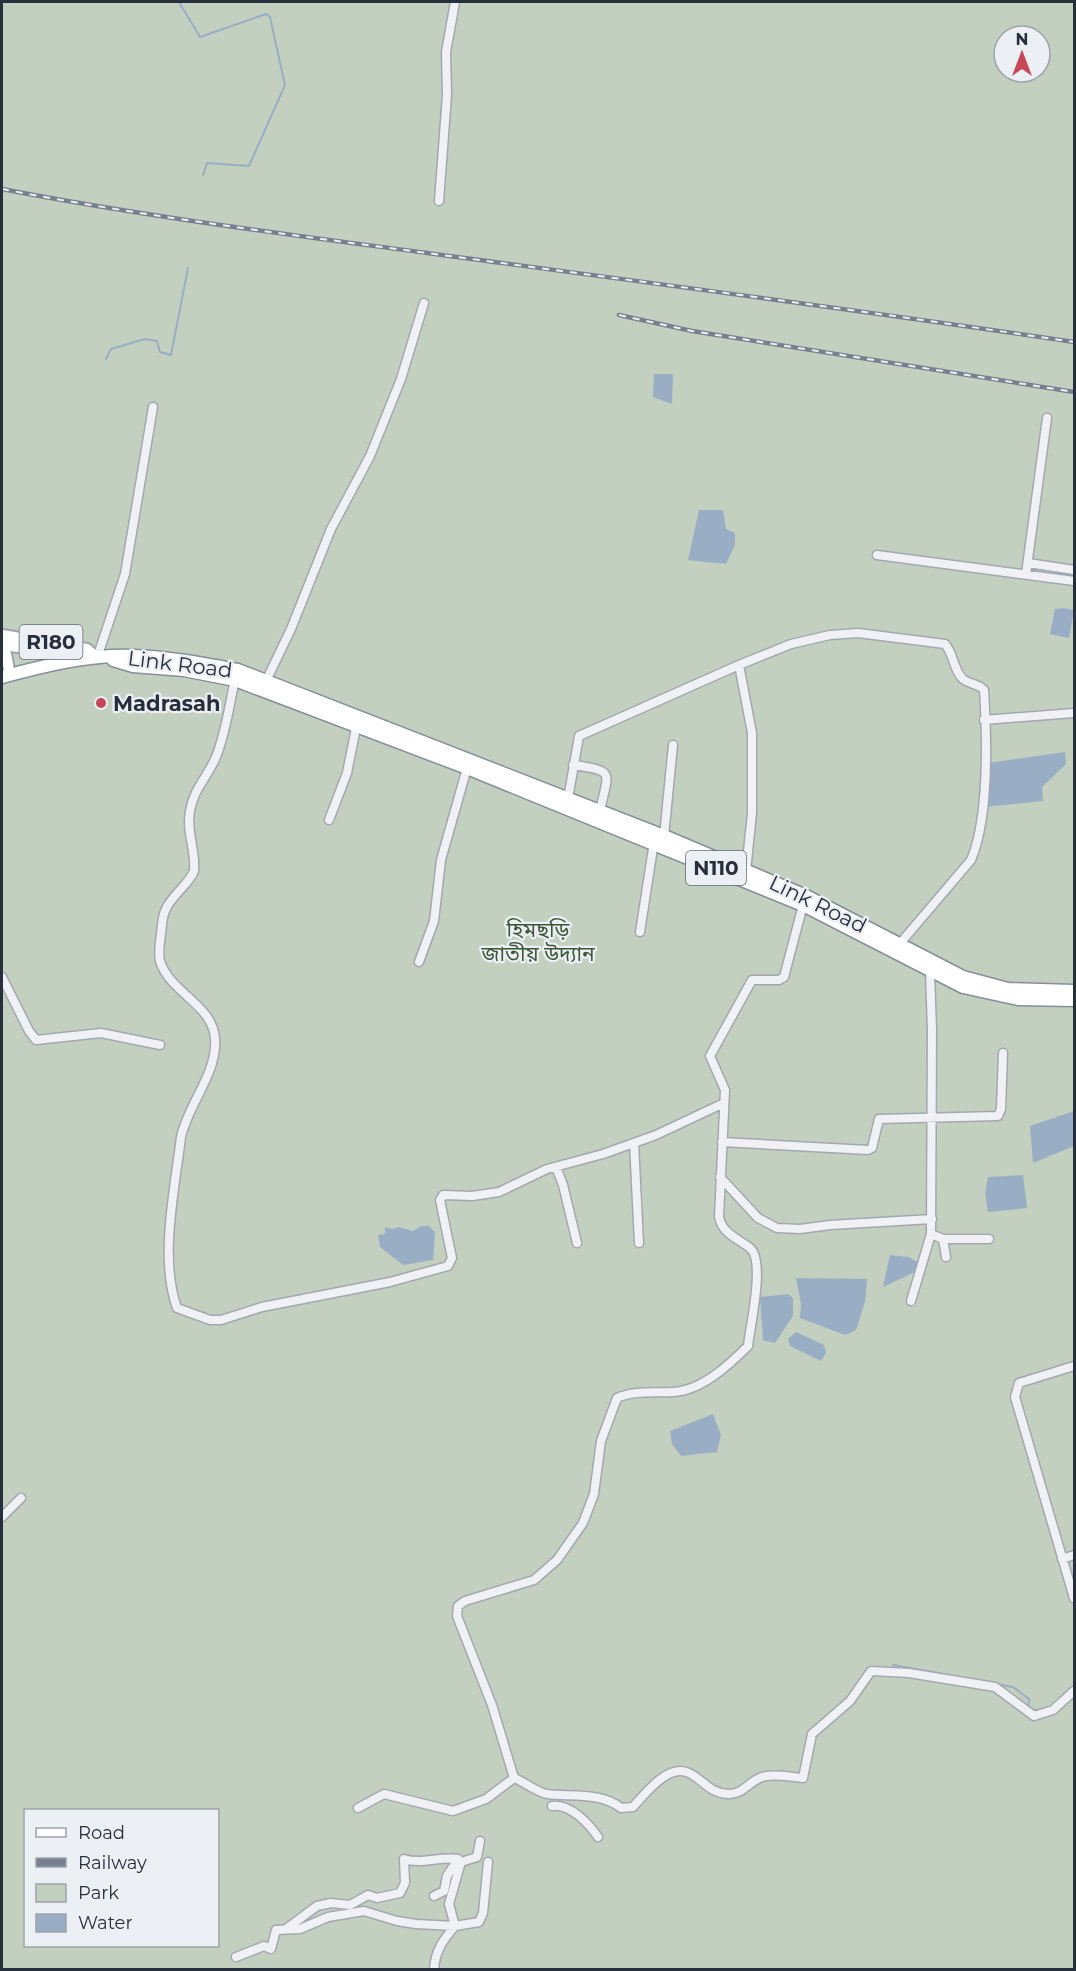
<svg xmlns="http://www.w3.org/2000/svg" width="1076" height="1971" font-family="Montserrat,'Noto Sans Bengali',sans-serif">
<style>
.green{fill:#c3d0bf;fill-rule:evenodd}
.water{fill:#99adc5}
.lines{fill:none;stroke-linecap:round;stroke-linejoin:round}
.stream{stroke:#99adc5;stroke-width:2}
.minor-casing{stroke:#a3a8b0;stroke-width:11}
.major-casing{stroke:#9da5b1;stroke-width:14}
.highway-casing{stroke:#858e9c;stroke-width:15}
.minor{stroke:#f0f1f5;stroke-width:8}
.major{stroke:#fff;stroke-width:10}
.highway{stroke:#fff;stroke-width:12}
.rail-casing{stroke:#78808f;stroke-width:4.5}
.rail{stroke:#eceff4;stroke-width:2;stroke-dasharray:7;stroke-linecap:butt}
.poi-dot{fill:#c74756;stroke:#eceff4;stroke-width:2}
.labels{text-anchor:middle;dominant-baseline:central;stroke-width:4.5;stroke-linejoin:round;paint-order:stroke}
.shield{fill:#eceff4;stroke:#626873;stroke-width:1.5}
.shield-label{font-size:20px;font-weight:bold;fill:#272e3c}
.street-label{font-size:21px;fill:#272e3c;stroke:#eceff4}
.poi-label{font-size:21px;font-weight:bold;fill:#272e3c;stroke:#eceff4;text-anchor:start}
.park-label{font-size:21px;fill:#3b5735;stroke:#eceff4}
</style>
<rect width="100%" height="100%" fill="#dde1e6"/>
<path class="green" d="M2,2H1074V1969L2,1970ZM1004,36H1040V72H1004ZM26,1810H218V1946H26Z"/>
<path class="water" d="M654,374H673L672,404L653,397Z
M699,510H723L726,529L735,533V545L726,564L688,560Z
M1063,608L1074,610L1069,638L1050,634L1055,609Z
M1065,752L1066,764L1042,787L1043,801L985,807L988,763Z
M1074,1111V1146L1033,1163L1030,1126Z
M1023,1175L1027,1208L988,1212L985,1193L988,1177Z
M421,1226H429L435,1232L433,1260L403,1265L380,1247L378,1235L385,1234V1227L392,1229L399,1227L413,1231Z
M890,1255L908,1257L918,1262L917,1271L883,1287Z
M796,1278L867,1279L865,1302L856,1330L845,1335L800,1318L801,1304Z
M788,1294L793,1298V1316L775,1343L763,1340L760,1297Z
M796,1332L824,1345L826,1353L821,1361L790,1346L788,1339Z
M713,1414L721,1435L717,1452L681,1456L672,1444L670,1431Z"/>
<g class="lines">
<path class="stream" d="M179,2L200,37L266,14L270,17L285,85L249,166L207,163L203,175
M106,359L111,349L145,339L157,341L160,352L171,355L188,268
M893,1665L949,1675
M996,1684L1013,1687L1029,1699L1028,1710H1043
M1050,1708L1068,1691"/>
<g class="minor-casing">
<path id="minor" d="M439,201L447,95L446,52L455,2
M877,555L1074,581
M1028,563L1074,570
M1026,574L1047,418
M97,658L125,574L153,407
M739,665L791,644L830,635L858,633L945,644C954,654 953,670 963,679C969,684 979,684 984,690C987,737 989,818 971,860L897,947
M235,680C229,706 226,732 216,757C208,776 193,790 190,811C186,832 196,850 194,871C188,886 171,895 165,911C162,918 162,926 161,934C160,942 158,953 160,961C170,993 212,1004 215,1038C218,1073 188,1104 181,1137C175,1188 159,1258 177,1308L210,1320H221L262,1307L390,1282L448,1266L452,1258L440,1200L443,1195L472,1196L499,1192L547,1169L603,1154L656,1135L724,1103
M266,681L291,629L331,529L370,456L401,379L424,303
M984,720L1074,713
M573,765C615,771 609,771 600,810
M568,799L579,736L739,665L752,733V813L746,871
M329,820L347,773L357,723
M664,836L673,745
M640,932L654,842
M419,962L434,921L441,860L467,768
M2,977L29,1031L36,1040L101,1033L160,1045
M722,1142L868,1150L872,1148L879,1119L998,1116L1001,1109L1003,1053
M634,1143L639,1243
M556,1167L563,1185L577,1243
M720,1177L758,1218L777,1228L800,1229L830,1225L932,1219
M931,1234L943,1239H989
M943,1239L946,1257
M911,1301L931,1234L932,1030L930,972
M1074,1366L1019,1383L1015,1397L1074,1598
M2,1517L21,1498
M1062,1559L1074,1555
M514,1778L492,1705L457,1616L458,1606L465,1601L534,1580L557,1560L583,1523L594,1494L601,1441L617,1398C634,1390 654,1393 673,1392C701,1391 729,1365 748,1346C750,1326 765,1263 751,1249C738,1238 723,1235 719,1217L725,1090L710,1056L752,980H779L784,977L803,905
M552,1806C570,1803 589,1824 598,1837
M358,1808L384,1794L453,1811L486,1799L514,1778C523,1781 538,1793 547,1794C571,1797 601,1792 621,1808L633,1807C645,1794 668,1763 689,1773C704,1780 710,1794 729,1794C745,1794 751,1778 766,1776C777,1774 791,1777 803,1778L812,1734L850,1701L871,1671L909,1673L995,1687L1034,1716L1053,1710L1074,1691
M286,1929L317,1906L331,1903L350,1905L368,1895L377,1898L400,1893L405,1883L404,1859C422,1865 439,1856 458,1859L447,1876L444,1891L434,1896
M236,1957L264,1946L271,1949L276,1930L300,1929L328,1917L364,1911L397,1921L416,1924L455,1926L479,1922L483,1913L488,1862
M434,1970C435,1951 443,1940 455,1926L449,1904L461,1862L477,1857L480,1841"/>
</g>
<g class="major-casing">
<path id="major" d="M2,635L87,649L97,658
M2,645L82,655
M2,649L6,654L10,675"/>
</g>
<g class="highway-casing">
<path id="highway" d="M113,660L133,666L184,670L235,680L467,768L803,905L963,987L1018,999L1074,1000
M2,677C43,666 90,654 133,656C169,657 204,664 238,670L664,836L806,896L963,977L1008,989L1074,991"/>
</g>
<use href="#minor" class="minor"/>
<use href="#major" class="major"/>
<use href="#highway" class="highway"/>
<g class="rail-casing">
<path id="rail" d="M2,189C142,216 285,234 427,253C643,282 859,310 1074,342
M619,315L692,331L1074,392"/>
</g>
<use href="#rail" class="rail"/>
</g>
<circle class="poi-dot" cx="101" cy="703" r="6"/>
<g class="labels">
<g class="shield">
<rect x="19.5" y="625" width="63" height="34" rx="4.5"/>
<rect x="686" y="851" width="60" height="34" rx="4.5"/>
</g>
<g class="shield-label">
<text x="51" y="642">R180</text>
<text x="716" y="868">N110</text>
</g>
<g class="street-label">
<text transform="translate(180 664) rotate(7)">Link Road</text>
<text transform="translate(818 904) rotate(26)">Link Road</text>
</g>
<g class="poi-label">
<text x="113" y="703">Madrasah</text>
</g>
<g class="park-label">
<text x="538" y="929">হিমছড়ি<tspan x="538" dy="24">জাতীয় উদ্যান</tspan></text>
</g>
</g>
<rect width="1076" height="1971" fill="none" stroke="#272e3c" stroke-width="6"/>
<rect x="24" y="1809" width="195" height="138" fill="#eceff4" stroke="#9da2aa" stroke-width="1.5"/>
<rect x="36" y="1828" width="30" height="9" fill="#ffffff" stroke="#9da2aa" stroke-width="1.5"/>
<text x="78" y="1839" font-size="18" fill="#272e3c">Road</text>
<rect x="36" y="1858" width="30" height="9" fill="#78808f" stroke="#9da2aa" stroke-width="1.5"/>
<text x="78" y="1869" font-size="18" fill="#272e3c">Railway</text>
<rect x="36" y="1884" width="30" height="18" fill="#c3d0bf" stroke="#9da2aa" stroke-width="1.5"/>
<text x="78" y="1899" font-size="18" fill="#272e3c">Park</text>
<rect x="36" y="1914" width="30" height="18" fill="#99adc5" stroke="#9da2aa" stroke-width="1.5"/>
<text x="78" y="1929" font-size="18" fill="#272e3c">Water</text>
<g transform="translate(1022 54)"><circle r="28" fill="#eceff4" stroke="#9da2aa" stroke-width="1.5"/>
<path d="M0-4.5L10 22L0 15L-10 22Z" fill="#c74756"/>
<text y="-9" font-size="16" font-weight="bold" text-anchor="middle" fill="#272e3c">N</text>
</g>
</svg>
